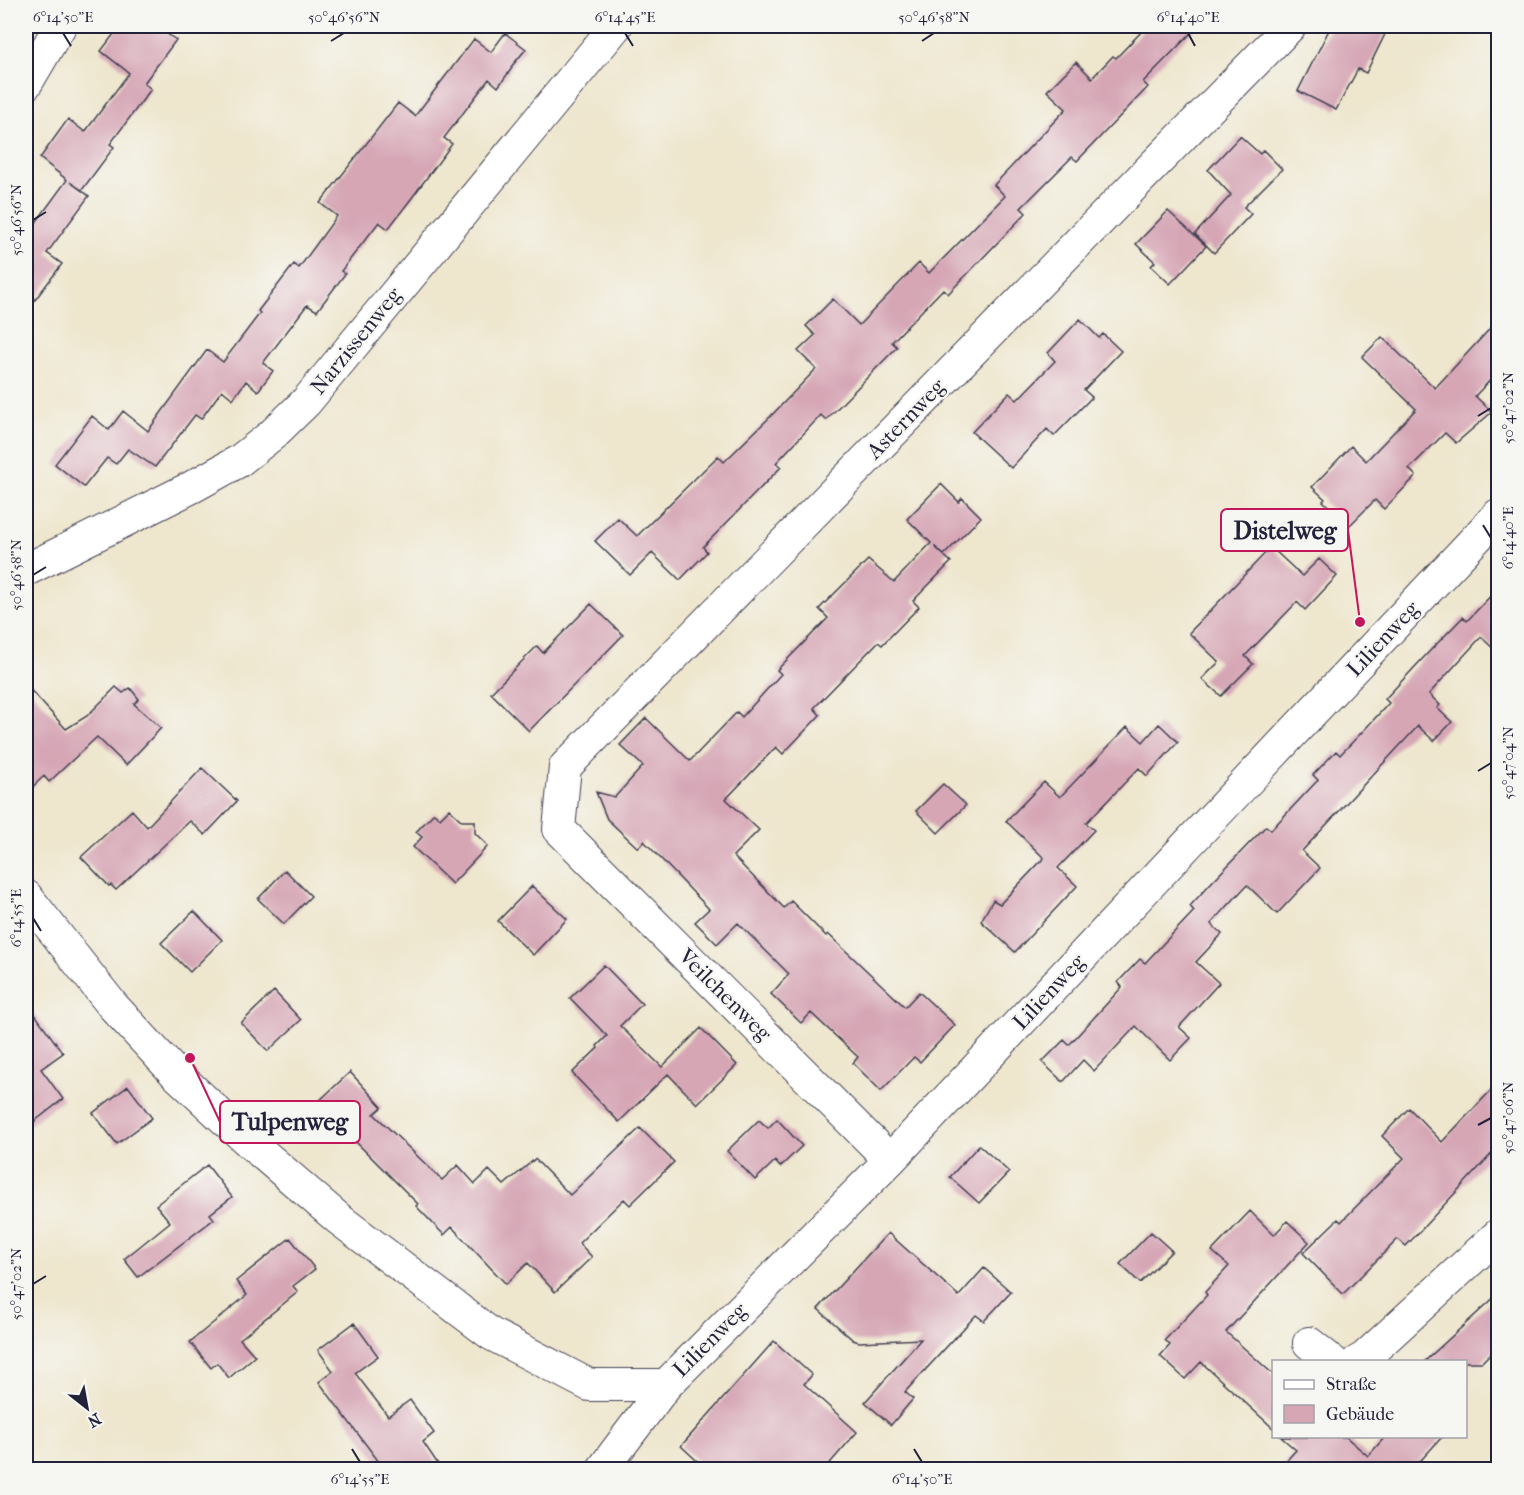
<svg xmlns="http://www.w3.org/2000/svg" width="1524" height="1495" font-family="'IM FELL French Canon',serif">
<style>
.building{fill:#d6a6b5}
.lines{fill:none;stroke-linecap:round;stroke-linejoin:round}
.minor-casing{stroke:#413f51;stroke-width:34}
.minor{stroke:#fff;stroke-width:32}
.ticks{fill:none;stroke:#22223b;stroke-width:2}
.labels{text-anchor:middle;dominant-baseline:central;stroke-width:4.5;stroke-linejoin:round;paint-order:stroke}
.street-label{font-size:22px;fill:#22223b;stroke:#f6f6f2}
.leader{fill:none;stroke:#c2185b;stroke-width:2}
.callout-dot{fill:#c2185b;stroke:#f6f6f2;stroke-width:2}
.callout{fill:#f6f6f2;stroke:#c2185b;stroke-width:2}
.callout-label{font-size:24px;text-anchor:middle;font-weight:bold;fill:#22223b}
.neatline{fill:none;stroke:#22223b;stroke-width:2}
.ticks-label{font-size:15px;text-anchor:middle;fill:#22223b}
</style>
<rect width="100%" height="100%" fill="#f6f6f2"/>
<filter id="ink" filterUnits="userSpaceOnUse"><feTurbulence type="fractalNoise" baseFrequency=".0167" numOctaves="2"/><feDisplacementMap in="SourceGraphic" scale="12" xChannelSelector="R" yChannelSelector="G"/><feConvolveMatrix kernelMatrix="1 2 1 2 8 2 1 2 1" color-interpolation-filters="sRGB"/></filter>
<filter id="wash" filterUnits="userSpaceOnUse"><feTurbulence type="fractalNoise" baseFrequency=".008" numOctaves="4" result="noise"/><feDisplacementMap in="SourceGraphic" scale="24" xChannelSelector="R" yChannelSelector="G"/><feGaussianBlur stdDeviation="1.35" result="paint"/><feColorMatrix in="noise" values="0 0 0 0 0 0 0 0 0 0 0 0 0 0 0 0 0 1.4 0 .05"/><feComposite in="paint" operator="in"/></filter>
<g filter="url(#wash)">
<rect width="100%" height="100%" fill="#eee6cd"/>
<g id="blocks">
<path class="building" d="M120,26H155L176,40L144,83L151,89L110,144L114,147L82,190L70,182L89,196L47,253L62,264L26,312V236L67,180L40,158L68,119L85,132L129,73L101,51Z
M1147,26H1198L1143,82L1148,87L1077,161L1072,157L1021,208L1026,213L948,294L943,289L892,342L897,347L826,420L821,415L776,463L781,467L703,547L707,552L680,580L652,553L630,575L595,541L618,518L637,536L718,456L724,462L770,417L816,369L798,351L815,335L806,326L833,299L859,325L919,263L929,273L1005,196L994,185L1066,109L1047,91L1076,62L1092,78L1113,56L1116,58Z
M1331,26H1389L1366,73L1358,69L1336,110L1298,91Z
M505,33L526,49L511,67L512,68L498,87L489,79L444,138L452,144L411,199L388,229L379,222L341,271L345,274L317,311L307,305L263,363L273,371L258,391L246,381L233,399L222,390L201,419L195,415L155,467L128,449L116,464L107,458L84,487L55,464L92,416L109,430L123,411L148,431L207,350L223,362L260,313L258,311L294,264L299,268L337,216L320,203L398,103L415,116L474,39L491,52Z
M1240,136L1260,154L1263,150L1282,169L1244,207L1251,214L1214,253L1195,234L1231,195L1208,170Z
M1168,211L1206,246L1170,284L1151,266L1155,262L1136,244Z
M1080,319L1099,338L1103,334L1121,351L1084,390L1092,397L1054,436L1047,429L1011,468L972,432L1009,393L1017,400L1055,361L1048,353Z
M1498,320V372L1475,396L1492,412L1456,443L1445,433L1409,469L1416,476L1384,509L1375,500L1349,526L1323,501L1325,499L1312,487L1351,446L1366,461L1416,409L1362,357L1382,337L1435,388Z
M941,484L959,502L962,498L981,517L944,555L934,546L951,562L913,601L919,607L882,645L878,642L814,708L820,715L783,754L776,747L726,799L759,830L733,856L784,908L791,901L826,936L828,934L905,1007L919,992L955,1025L920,1062L914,1057L881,1091L853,1063L858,1057L811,1013L801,1023L771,994L789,974L738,923L717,944L695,922L709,909L644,841L638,848L607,819L596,792L615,797L643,766L620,745L646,718L690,761L737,712L742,717L781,674L777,670L828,618L819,609L868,560L894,582L931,543L907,519Z
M1271,547L1302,576L1319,559L1337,576L1305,610L1297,602L1245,656L1253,664L1221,696L1202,679L1219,662L1189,633Z
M1498,588V653L1481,637L1429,694L1440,705L1437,708L1452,722L1434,741L1418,726L1302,851L1320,868L1277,914L1247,885L1211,924L1222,934L1196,962L1219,983L1179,1027L1191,1038L1170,1060L1136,1026L1094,1071L1083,1060L1063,1082L1042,1062L1064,1040L1069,1045L1122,987L1118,982L1140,959L1145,963L1194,911L1190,906L1210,884L1266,826L1271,830L1318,780L1313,775L1336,751L1340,755L1365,729L1389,703L1385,699L1427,654L1463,617L1467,621Z
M591,604L623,635L529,731L491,693L537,646L543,653Z
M26,685L66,729L87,716L116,687L123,693L130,688L139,699L134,704L161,728L126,765L97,737L49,782L44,776L26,793Z
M1159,724L1178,742L1147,776L1139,768L1086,823L1094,830L1058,868L1077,886L1015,952L981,921L993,900L1000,904L1044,858L1006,821L1044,782L1060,797L1127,727L1143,742Z
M202,768L237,801L205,835L190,821L116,890L111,885L109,886L81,857L132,810L147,827Z
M943,784L966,805L938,833L916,811Z
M449,809L462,821H475V833L488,846L452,884L413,847L422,837L416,832L434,813L440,818Z
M285,870L311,896L284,924L258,899Z
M532,886L567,919L533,955L498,921Z
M194,911L222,940L190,972L161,943Z
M604,965L642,1004L620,1026L662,1067L701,1028L737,1065L697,1104L668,1074L619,1122L572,1073L598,1048L597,1046L607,1036L570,998Z
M274,991L301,1020L268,1051L241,1023Z
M26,1002L63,1053L41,1069L63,1099L26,1128Z
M350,1072L382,1107L374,1114L442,1180L458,1165L475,1184L489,1170L504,1185L535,1159L570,1195L640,1128L674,1162L630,1205L624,1199L579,1243L592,1257L555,1292L528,1263L506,1284L452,1227L444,1235L416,1206L418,1204L317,1103Z
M1498,1083V1147L1406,1246L1398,1239L1343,1294L1303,1253L1338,1219L1341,1222L1404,1158L1382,1136L1409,1108L1442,1142Z
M128,1086L152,1118L117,1144L93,1113Z
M777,1119L802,1146L780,1167L775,1161L755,1180L727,1151L759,1120L768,1128Z
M979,1145L1009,1172L979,1203L950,1177Z
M207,1165L232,1197L210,1214L214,1219L138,1277L124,1259L170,1222L156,1205Z
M1250,1211L1274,1235L1287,1221L1309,1242L1226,1332L1274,1375V1429L1201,1362L1185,1379L1160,1356L1170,1345L1165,1340L1207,1295L1205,1292L1229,1266L1212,1251Z
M1151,1232L1172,1251L1140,1283L1120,1264Z
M888,1233L959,1296L984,1268L1011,1292L984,1321L976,1315L905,1392L913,1399L891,1425L865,1402L921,1339L859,1342L853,1340L818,1309Z
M290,1238L315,1269L293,1286L298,1292L240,1339L255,1356L229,1378L217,1363L211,1368L190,1342L247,1295L236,1281Z
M1498,1294V1346L1482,1362H1424Z
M354,1323L378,1356L355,1373L388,1416L410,1400L434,1433L423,1442L442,1470H385L319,1382L333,1371L318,1350Z
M774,1341L812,1375L804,1384L857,1432L824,1470H707L681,1446Z
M1281,1437H1346L1368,1456L1385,1437H1442L1412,1470H1278L1296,1450Z"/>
</g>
</g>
<g filter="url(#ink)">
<use href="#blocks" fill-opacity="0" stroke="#413f51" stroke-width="1.5"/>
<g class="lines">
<g class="minor-casing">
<path id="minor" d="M26,84L60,26
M26,570L192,487L239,461L272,435L306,402L616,26
M26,896L113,1006L174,1072L249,1142L340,1220L491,1334L589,1385H666
M890,1160L559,829L565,767L1290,26
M1309,1343L1333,1362
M1357,1362L1364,1358L1498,1235
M602,1470L666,1385L890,1160L1498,515"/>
</g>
<use href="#minor" class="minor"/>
</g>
</g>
<path class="ticks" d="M63,33L71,46M625,33L633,46M1188,33L1195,46M331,41L344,33M922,41L934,33M33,220L46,212M1478,416L1491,408M1483,525L1491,538M33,575L46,567M1478,771L1491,763M33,918L41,931M1478,1125L1491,1118M33,1284L46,1276M352,1449L360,1462M914,1449L922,1462"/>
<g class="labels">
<g class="street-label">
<text transform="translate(356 341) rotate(-51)">Narzissenweg</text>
<text transform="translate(906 419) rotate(-46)">Asternweg</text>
<text transform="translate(1383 639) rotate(-47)">Lilienweg</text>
<text transform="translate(1049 992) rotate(-47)">Lilienweg</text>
<text transform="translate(725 995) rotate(45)">Veilchenweg</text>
<text transform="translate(710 1340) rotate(-45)">Lilienweg</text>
</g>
</g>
<path class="leader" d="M1360 622L1348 530M190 1058L220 1122"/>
<g class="callout-dot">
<circle cx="1360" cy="622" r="6"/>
<circle cx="190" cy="1058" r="6"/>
</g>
<g class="callout">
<rect x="1221" y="509" width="127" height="42" rx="6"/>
<rect x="220" y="1101" width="140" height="42" rx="6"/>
</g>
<g class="callout-label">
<text x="1285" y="539">Distelweg</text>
<text x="290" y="1130">Tulpenweg</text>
</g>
<rect width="1524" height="1495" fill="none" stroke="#f6f6f2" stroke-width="66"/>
<rect x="1272" y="1360" width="195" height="78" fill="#f6f6f2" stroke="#a1a1a9" stroke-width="1.5"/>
<rect x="1284" y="1380" width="30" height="9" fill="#ffffff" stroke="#a1a1a9" stroke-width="1.5"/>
<text x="1326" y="1390" font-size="18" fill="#22223b">Straße</text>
<rect x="1284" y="1405" width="30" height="18" fill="#d6a6b5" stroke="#a1a1a9" stroke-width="1.5"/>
<text x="1326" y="1420" font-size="18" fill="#22223b">Gebäude</text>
<g transform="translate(87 1408) rotate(149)" stroke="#f6f6f2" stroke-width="4.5" paint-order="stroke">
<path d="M0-4.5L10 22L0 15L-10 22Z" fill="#22223b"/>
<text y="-9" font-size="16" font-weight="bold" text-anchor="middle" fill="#22223b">N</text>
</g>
<rect x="33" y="33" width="1458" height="1429" class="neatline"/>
<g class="ticks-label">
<text x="63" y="22">6°14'50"E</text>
<text x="344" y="22">50°46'56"N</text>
<text x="625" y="22">6°14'45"E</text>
<text x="934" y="22">50°46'58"N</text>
<text x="1188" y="22">6°14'40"E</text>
<text transform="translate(16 220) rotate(-90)" y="5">50°46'56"N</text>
<text transform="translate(1508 408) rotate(-90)" y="5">50°47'02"N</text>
<text transform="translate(1508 538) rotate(-90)" y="5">6°14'40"E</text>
<text transform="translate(16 575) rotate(-90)" y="5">50°46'58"N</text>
<text transform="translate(1508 763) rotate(-90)" y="5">50°47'04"N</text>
<text transform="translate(16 918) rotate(-90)" y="5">6°14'55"E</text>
<text transform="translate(1508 1118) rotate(-90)" y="5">50°47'06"N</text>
<text transform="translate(16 1284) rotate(-90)" y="5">50°47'02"N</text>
<text x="360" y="1484">6°14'55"E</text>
<text x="922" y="1484">6°14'50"E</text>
</g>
</svg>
